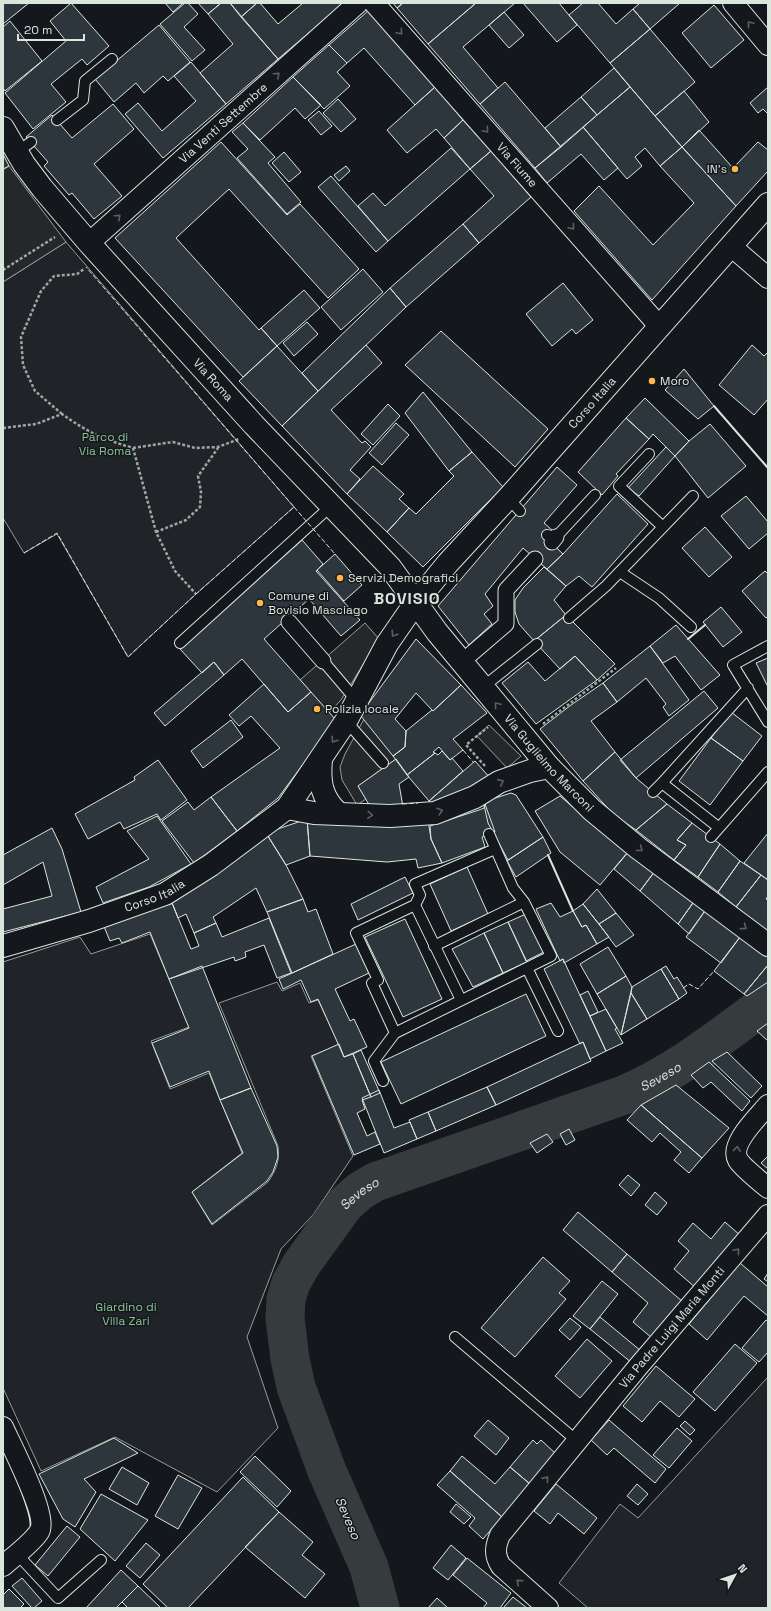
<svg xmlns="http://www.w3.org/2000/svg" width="771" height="1611" font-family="'Space Grotesk',sans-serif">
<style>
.green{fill:#202428;stroke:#939e99}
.parking{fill:#24282b;stroke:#939e99}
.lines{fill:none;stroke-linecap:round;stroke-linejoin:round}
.river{stroke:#363b3e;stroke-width:39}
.building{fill:#2c363c;stroke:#d8e6dc}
.pedestrian-tunnel{stroke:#313739;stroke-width:15;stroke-dasharray:15 8;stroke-linecap:butt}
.service-casing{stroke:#d8e6dc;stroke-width:12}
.pedestrian-casing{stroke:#d8e6dc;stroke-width:17}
.minor-casing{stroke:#d8e6dc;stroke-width:22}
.tertiary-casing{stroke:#d8e6dc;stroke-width:24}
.path{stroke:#9da8a2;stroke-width:2.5;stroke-dasharray:3 2;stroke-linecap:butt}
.service{stroke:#14181c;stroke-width:10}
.pedestrian{stroke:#14181c;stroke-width:15}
.minor{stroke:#14181c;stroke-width:20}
.tertiary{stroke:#14181c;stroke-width:22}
.fence{stroke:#d8e6dc;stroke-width:1;stroke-dasharray:5 2;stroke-linecap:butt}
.wall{stroke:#d8e6dc;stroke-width:2}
.oneway{stroke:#59605f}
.poi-dot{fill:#ffb74d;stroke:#14181c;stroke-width:1.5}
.labels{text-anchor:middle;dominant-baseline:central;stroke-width:3;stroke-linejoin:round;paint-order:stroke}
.street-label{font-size:12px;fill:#d8e6dc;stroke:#14181c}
.poi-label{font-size:12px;fill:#d8e6dc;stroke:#14181c;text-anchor:start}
.park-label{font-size:12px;fill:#8ac095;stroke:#14181c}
.water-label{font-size:13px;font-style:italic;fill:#d8e6dc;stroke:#14181c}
.district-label{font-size:16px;font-weight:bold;letter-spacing:1px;fill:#d8e6dc;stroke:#14181c}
</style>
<rect width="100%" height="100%" fill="#14181c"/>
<path class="green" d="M66,242L294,507L196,594L128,657L57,534L24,553L3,518V282Z
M150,934L189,1027L151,1041L170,1089L209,1073L242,1153L192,1192L212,1225L268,1182C276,1170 280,1161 278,1146L219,1003L277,982L282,991L300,983L309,1003L318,1000L339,1045L311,1056L353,1156L313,1215L281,1249L247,1337L278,1428L217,1492L115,1437L41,1471L3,1388V962L80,937L91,954Z
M768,1377V1608H588L559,1583L620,1504L638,1518Z"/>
<path class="parking" d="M9,166L66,242L3,282V170Z
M365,623L379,639L341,700L329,713L300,680Z
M364,719L396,759L358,786L366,799L357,805L342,780L340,767L345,754Z
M489,725L521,756L507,768L477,736Z"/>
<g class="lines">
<path class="river" id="s1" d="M380,1608L369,1567L327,1471L296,1387L290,1359L285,1318L286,1299L291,1283L301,1265L345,1204L360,1191L375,1182L624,1095C677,1072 722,1036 768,1002"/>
</g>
<path class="building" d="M3,3H29L3,24Z
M71,3L109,46L87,65L82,59L51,84L66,102L33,129L5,93L66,41L50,21Z
M165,3H183L173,12Z
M185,3H188L198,14L184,27L205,50L192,61L160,24Z
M198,3H221L208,14Z
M221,3H230L278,59L226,104L200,73L233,44L208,14Z
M230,3H257L241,17Z
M257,3H260L278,24L303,3H344L278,59L241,17Z
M393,3H403L397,8Z
M403,3H476L428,44L397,8Z
M476,3H515L463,47L498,88L480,104L428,44Z
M523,3H559L577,25L557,42Z
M583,3H598L616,24L633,9L650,29L610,63L569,15Z
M640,3H680L650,29L633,9Z
M714,5L744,40L711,68L682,33Z
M368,11L435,87L415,105L364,48L347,63L329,45Z
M504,12L524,35L509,48L489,25Z
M10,21L42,61L5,91L3,88V27Z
M159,25L190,62L168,81L163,76L144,93L136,83L114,102L95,79Z
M650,29L695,82L655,116L610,63Z
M329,45L347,63L337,72L350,86L324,109L293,77Z
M191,62L226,104L163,158L125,114L138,103L162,131L196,101L174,76Z
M614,68L630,87L597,115L581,97Z
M293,77L321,105L305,119L295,108L260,140L243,123Z
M505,82L561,147L535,168L480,104Z
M435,87L463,120L444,138L436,129L407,153L387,130Z
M630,87L682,147L660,166L645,148L635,157L642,166L627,179L583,127Z
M768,87V114L763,109L758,113L750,103Z
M684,91L709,122L682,147L655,116Z
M581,97L597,115L561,147L545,128Z
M338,99L356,119L341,132L323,113Z
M113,104L134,129L94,164L122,196L94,219L72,193L69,195L44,166L48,162L26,137L52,115L72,138Z
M319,111L332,126L321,135L308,120Z
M463,120L491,151L470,169L444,138Z
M243,123L275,157L268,163L301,202L287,214L237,158L248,149L232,132Z
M583,127L618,168L604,180L581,154L547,183L535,168Z
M699,130L733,168L758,142L768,150V171L736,206L682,147Z
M221,142L287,215L300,204L359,269L328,298L229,189L176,238L259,330L261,328L277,346L243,377L115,238Z
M682,147L736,206L652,300L574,211L599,186L653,245L694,203L660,166Z
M451,148L470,169L388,241L358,206L373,193L385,206Z
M491,151L531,197L479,243L463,224L494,196L470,169Z
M284,152L301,172L289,182L272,163Z
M3,154L9,166L3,169Z
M346,166L350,171L339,181L334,175Z
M331,176L388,241L376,252L318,187Z
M463,224L479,243L406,307L390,288Z
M363,269L383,292L341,330L321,307Z
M563,283L593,320L576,334L572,329L552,346L526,314Z
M390,288L406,307L318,391L302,373Z
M304,290L320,308L277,346L261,328Z
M307,322L318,334L294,356L283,343Z
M441,331L548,429L515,467L405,365Z
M366,345L382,363L331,410L362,443L365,441L371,447L350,470L360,479L347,494L282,426Z
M752,345L764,356L768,352V399L754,415L719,385Z
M277,346L318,391L282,426L239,381Z
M684,369L714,406L698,419L665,390Z
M423,392L472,452L449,471L405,413Z
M645,398L689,441L675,456L653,434L649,439L626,418Z
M388,404L400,416L373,445L361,434Z
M626,418L649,439L616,474L618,476L602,495L578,472Z
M396,423L409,435L382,465L369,453Z
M710,424L746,466L708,498L675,456L689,441Z
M666,447L675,456L639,496L628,488Z
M472,452L503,487L423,567L387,532L409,508L416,514L454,476L449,471Z
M373,466L404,494L399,499L409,508L387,532L347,494Z
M557,467L577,485L544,523L552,530L545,537L563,554L547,569L523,548L485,594L493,606L484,614L492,624L469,645L438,606Z
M617,494L648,524L592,587L579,576L566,586L547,569L563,554Z
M746,496L768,522V533L749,549L721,516Z
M705,527L732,557L709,577L682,548Z
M302,540L323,564L316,571L360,620L341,636L309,599L264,639L311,692L288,712L242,659L224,675L214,662L202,673L180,649Z
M335,554L362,585L344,601L317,570Z
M544,567L566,586L554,600L566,615L534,641L519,624L515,612V600L523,588Z
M765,571L768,574V616L766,618L742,591Z
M721,607L742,632L723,647L703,622Z
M566,615L615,664L597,680L575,656L560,669L534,641Z
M676,625L720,675L701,690L675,656L663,663L650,646Z
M416,639L461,685L433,711L416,693L395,719L406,731L405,747L393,756L360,715Z
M650,646L689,700L669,716L663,707L666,704L646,678L617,702L603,683Z
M575,656L597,680L536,724L502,683L528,662L545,681Z
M768,658V687L756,663Z
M214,662L224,675L165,726L154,713Z
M603,683L617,702L591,721L615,752L583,781L540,729L571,705Z
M264,684L288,712L311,692L336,720L278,798L237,831L211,797L280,748L251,716L239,726L229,715Z
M461,685L487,713L453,739L463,750L450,760L439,747L433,752L435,753L407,775L393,756L405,747L406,731L432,710L433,711Z
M704,691L718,708L636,778L620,760Z
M731,712L762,736L743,761L711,738Z
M231,720L243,737L203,768L191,751Z
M711,738L743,761L710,805L679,781Z
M442,751L450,760L452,758L463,771L429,801L407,775L435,753L438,755Z
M615,752L636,778L667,804L636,830L614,815L583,781Z
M396,759L409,777L399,784L403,807L371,808L358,786Z
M158,760L187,800L161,820L157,814L124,829L120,822L88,839L75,814L135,780L134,777Z
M475,761L491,779L435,806L429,801Z
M511,793L516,795L543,837L508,860L488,823L484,805L486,801Z
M560,796L627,853L600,885L560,852L535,811Z
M211,797L237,831L194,863L162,821L188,802L194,810Z
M485,804L495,832L482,837L485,847L442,863L431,839L430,826L479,810L484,808Z
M667,804L692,823L677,840L686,845L674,860L636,830Z
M157,816L191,864L149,887L103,903L96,887L149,859L127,831Z
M307,819H428L431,839L442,863L418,868L416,859L387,862L310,856Z
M307,819L310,856L286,865L266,833Z
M692,823L720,844L698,877L674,860L686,845L677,840Z
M52,828L62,849L81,912L3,932V909L52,896L43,862L3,885V855Z
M266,833L286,865L303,899L267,912L256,888L213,917L216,923L194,933L186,914L178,918L170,898Z
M768,833V880L744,863Z
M543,837L551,853L516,877L507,861Z
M720,844L740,861L718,892L698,877Z
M630,850L655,871L640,891L614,869Z
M740,861L761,875L736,907L718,892Z
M467,867L488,914L451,931L430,884Z
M655,871L695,900L678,924L640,891Z
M761,875L768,880V896L766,899L768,900V932L736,907Z
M405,877L413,893L358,920L351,904Z
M597,889L616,913L599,924L583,904Z
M170,898L191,949L199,946L194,933L216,923L222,937L269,918L291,973L277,978L264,945L245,952L246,957L235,961L234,957L169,979L150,932L122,943L119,938L110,941L103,924Z
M303,899L308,912L316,909L333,954L292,973L267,912Z
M695,900L707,908L689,934L678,924Z
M551,903L560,917L573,911L582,927L586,925L597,944L564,963L563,959L560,961L536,909Z
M583,904L609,937L597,944L586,925L582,927L573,911Z
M707,908L743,933L721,963L686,937Z
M616,913L634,935L616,947L599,924Z
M526,914L544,952L526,961L508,922Z
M405,919L442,999L403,1017L365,937Z
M508,922L527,962L503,973L484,933Z
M484,933L503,973L473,987L452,949Z
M743,933L768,952V965L744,994L714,971Z
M356,944L369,973L335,989L350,1021L354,1019L367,1047L344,1057L318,999L311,1002L301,980L283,989L279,979Z
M608,947L626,976L597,994L580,964Z
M563,959L606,1051L590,1059L583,1042L580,1044L544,969Z
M768,965V982L747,996L744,994Z
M202,966L251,1088L220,1100L209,1071L170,1087L152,1043L189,1028L169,979Z
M666,966L674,979L677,977L687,993L679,999L661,969Z
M661,969L679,999L647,1019L631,993L632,987Z
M626,976L632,987L621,1035L597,994Z
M588,991L598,1012L590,1016L580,995Z
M631,993L647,1019L621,1035Z
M526,994L546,1036L401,1104L381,1062Z
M606,1009L617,1028L615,1029L623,1043L606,1051L590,1016Z
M768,1023V1041L757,1031Z
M583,1042L591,1061L496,1105L487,1087Z
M339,1044L344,1057L353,1054L371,1097L362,1100L365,1109L357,1113L367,1136L375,1132L380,1144L354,1155L312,1056Z
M361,1050L380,1093L371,1097L353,1054Z
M727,1052L762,1086L751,1098L712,1061Z
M709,1062L750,1101L742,1111L711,1082L703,1088L691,1075Z
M676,1085L729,1128L702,1158L641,1105Z
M487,1087L496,1105L436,1131L428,1112Z
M251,1088L277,1146L278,1157L273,1172L267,1181L212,1224L192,1192L243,1153L220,1100Z
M379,1090L394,1128L410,1122L417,1139L384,1153L362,1098Z
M641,1105L702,1158L689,1173L674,1160L681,1152L660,1133L652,1142L627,1120Z
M428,1112L436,1131L417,1139L409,1120Z
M569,1129L575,1140L566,1145L560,1134Z
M547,1134L553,1142L537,1153L530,1143Z
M768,1156V1169L761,1163Z
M628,1175L640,1185L631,1196L619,1185Z
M655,1192L667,1203L657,1215L645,1205Z
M578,1212L627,1254L612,1272L563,1230Z
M725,1222L741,1236L696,1288L674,1269L689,1251L678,1241L693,1223L711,1239Z
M627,1254L683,1302L652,1338L633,1322L648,1303L612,1272Z
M543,1257L570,1281L559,1293L566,1299L515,1357L481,1328Z
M740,1263L768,1287V1316L744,1296L707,1340L689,1324Z
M768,1273V1282L764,1279Z
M602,1281L618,1294L590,1329L573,1316Z
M600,1317L641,1351L632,1363L590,1329Z
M570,1318L581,1327L570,1340L559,1330Z
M766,1320L768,1321V1352L759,1362L742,1348Z
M587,1339L612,1361L580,1398L555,1376Z
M735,1344L757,1363L715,1411L693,1392Z
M656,1366L695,1399L679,1417L660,1401L642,1422L623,1406Z
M488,1420L509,1438L496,1455L474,1436Z
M609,1420L666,1469L655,1483L614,1448L607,1455L591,1440Z
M685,1421L695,1430L690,1435L680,1426Z
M677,1428L692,1441L669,1468L653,1455Z
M114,1438L138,1453L84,1479L96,1492L75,1527L63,1519L39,1474Z
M533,1440L537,1444L541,1440L556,1454L530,1484L510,1467Z
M255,1456L291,1491L277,1507L240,1472Z
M462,1456L495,1484L510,1467L530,1484L502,1517L450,1471Z
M122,1467L149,1483L137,1505L109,1489Z
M450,1471L502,1517L483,1539L469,1526L475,1518L437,1485Z
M178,1475L202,1488L178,1529L155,1516Z
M243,1477L279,1512L188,1608H168L143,1584Z
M556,1484L597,1518L584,1534L558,1513L550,1524L534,1511Z
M637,1484L648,1494L638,1505L627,1496Z
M101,1494L148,1520L115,1561L80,1529Z
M456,1504L471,1517L464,1524L450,1512Z
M279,1512L313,1542L302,1555L325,1574L305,1598L245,1547Z
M67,1526L80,1537L48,1576L35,1565Z
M146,1543L160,1555L140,1578L126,1566Z
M451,1545L466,1558L448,1580L433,1568Z
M467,1558L511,1593L500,1608H483L487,1603L453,1575Z
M121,1570L138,1586L116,1608H86Z
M22,1578L42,1601L34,1608H32L12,1586Z
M138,1586L161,1608H128L122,1602Z
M9,1589L24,1604L20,1608H3V1595Z
M513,1597L527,1608H503Z
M437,1598L448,1608H428Z"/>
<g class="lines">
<path class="pedestrian-tunnel" d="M535,559L552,542"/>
<g class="service-casing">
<path id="service" d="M57,120L83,100L85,81L112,59
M17,152L31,142
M649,454L619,486L663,527
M508,498L520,511
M547,535L556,537L595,495
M620,572L659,598L691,627
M569,618L606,586L693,496
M180,643L331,506
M768,646L733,665L768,722
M323,661L357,701
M483,687L537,644
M346,721L383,763
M653,792L662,783
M718,827L662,783L748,688
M489,834L513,888L524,902L551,956L395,1033L372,983L378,980L356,933L415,905L420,895L415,884L495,849
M711,837L768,772
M415,905L461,1000
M434,946L524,902
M527,968L558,1031
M383,1081L374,1061L395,1033
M455,1337L577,1441
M17,1554L58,1598L101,1560"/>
</g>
<g class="pedestrian-casing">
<path id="pedestrian" d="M552,542L556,537
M289,622L323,661
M471,654L506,624V590L535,559"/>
</g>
<g class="minor-casing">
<g id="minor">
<path id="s2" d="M374,3L660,327"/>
<path d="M733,3L768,45"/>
<path id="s3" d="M89,243L358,3"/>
<path d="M731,246L768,278"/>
<path d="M768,1105C758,1117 729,1144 738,1160C742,1167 761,1182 768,1188"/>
<path d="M3,1427C11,1445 49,1517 39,1532C32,1543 13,1557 3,1566"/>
<path id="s4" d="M548,1608L501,1566C494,1555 495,1547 500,1535L637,1368L768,1215"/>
</g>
</g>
<g class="tertiary-casing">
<g id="tertiary">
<path id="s5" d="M3,128L24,164L42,188L89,243L254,425L390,567L437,632L549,767L592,810L638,848L768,945"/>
<path d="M321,759C319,782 321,798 339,814"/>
<path d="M287,808L314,813L390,816L435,813L475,797L499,782L530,771L549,767"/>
<path id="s6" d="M3,946L89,921L165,894L211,865L287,808L346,721L387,644L416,602L448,563L508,498L768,204"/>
</g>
</g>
<path class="path" d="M3,270L55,237
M62,414L35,391L23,365L21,337L41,291L54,276L77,274L84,269
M3,428L36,424L62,414C87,432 103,439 133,448L156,532L175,571L196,594
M133,448L173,442L195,448L218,447L239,439
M156,532L186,520L200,507L201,492L198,476L218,448
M543,724L616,668
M485,766L466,745L488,727"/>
<use href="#service" class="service"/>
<use href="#pedestrian" class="pedestrian"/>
<use href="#minor" class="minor"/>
<use href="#tertiary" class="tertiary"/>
<path class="fence" d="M294,507L335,554
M24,553L57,533L128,657L196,594L294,507L86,267
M463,750L474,763
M402,804L418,803
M683,988L689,984L698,989L714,971"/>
<path class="wall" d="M714,406L768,468
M688,639L705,625
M548,855L573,911"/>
</g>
<defs><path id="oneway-chevron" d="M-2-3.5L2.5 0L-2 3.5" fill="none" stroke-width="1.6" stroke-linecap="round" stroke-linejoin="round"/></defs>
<g class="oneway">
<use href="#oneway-chevron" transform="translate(750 24) rotate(-130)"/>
<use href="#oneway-chevron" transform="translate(400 32) rotate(49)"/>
<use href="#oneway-chevron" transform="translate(277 75) rotate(-42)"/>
<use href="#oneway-chevron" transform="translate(486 130) rotate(49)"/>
<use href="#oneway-chevron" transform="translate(118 217) rotate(-42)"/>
<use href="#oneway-chevron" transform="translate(572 227) rotate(49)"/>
<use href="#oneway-chevron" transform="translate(394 634) rotate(124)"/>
<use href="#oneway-chevron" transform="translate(497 705) rotate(-130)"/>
<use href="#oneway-chevron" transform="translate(334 740) rotate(123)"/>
<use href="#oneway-chevron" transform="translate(501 782) rotate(-24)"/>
<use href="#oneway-chevron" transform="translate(440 811) rotate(-17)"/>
<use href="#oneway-chevron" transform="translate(370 815) rotate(2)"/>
<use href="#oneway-chevron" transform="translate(640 849) rotate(38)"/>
<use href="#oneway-chevron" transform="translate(744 927) rotate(36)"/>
<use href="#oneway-chevron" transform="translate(737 1149) rotate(-84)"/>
<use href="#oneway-chevron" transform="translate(737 1251) rotate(-49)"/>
<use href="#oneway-chevron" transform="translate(546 1479) rotate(-51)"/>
<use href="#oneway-chevron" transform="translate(519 1582) rotate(-139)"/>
</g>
<g class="poi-dot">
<circle cx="735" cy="169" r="4"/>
<circle cx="652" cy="381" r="4"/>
<circle cx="340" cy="578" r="4"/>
<circle cx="260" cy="603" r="4"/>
<circle cx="317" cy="709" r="4"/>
</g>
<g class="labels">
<g class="street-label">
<text stroke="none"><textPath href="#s3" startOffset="180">Via Venti Settembre</textPath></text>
<text stroke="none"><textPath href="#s2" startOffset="216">Via Fiume</textPath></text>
<text stroke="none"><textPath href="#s5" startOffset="329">Via Roma</textPath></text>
<text stroke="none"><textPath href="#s6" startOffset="829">Corso Italia</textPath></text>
<text stroke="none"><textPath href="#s5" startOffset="839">Via Guglielmo Marconi</textPath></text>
<text stroke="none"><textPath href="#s6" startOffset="160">Corso Italia</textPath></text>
<text stroke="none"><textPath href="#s4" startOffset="365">Via Padre Luigi Maria Monti</textPath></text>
</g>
<g class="poi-label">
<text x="727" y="169" text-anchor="end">IN's</text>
<text x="660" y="381">Moro</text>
<text x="348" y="578">Servizi Demografici</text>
<text x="268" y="596">Comune di<tspan x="268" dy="14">Bovisio Masciago</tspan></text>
<text x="325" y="709">Polizia locale</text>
</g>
<g class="park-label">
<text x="105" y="437">Parco di<tspan x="105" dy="14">Via Roma</tspan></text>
<text x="126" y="1307">Giardino di<tspan x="126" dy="14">Villa Zari</tspan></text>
</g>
<g class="water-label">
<text stroke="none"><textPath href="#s1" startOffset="780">Seveso</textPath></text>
<text stroke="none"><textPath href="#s1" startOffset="456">Seveso</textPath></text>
<text transform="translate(348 1518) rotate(67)">Seveso</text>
</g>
<g class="district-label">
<text x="407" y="598">BOVISIO</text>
</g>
</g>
<rect width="771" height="1611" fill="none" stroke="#d8e6dc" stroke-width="8"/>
<g transform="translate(735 1575) rotate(50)" stroke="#14181c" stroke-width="3" paint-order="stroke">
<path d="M0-3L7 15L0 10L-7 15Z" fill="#d8e6dc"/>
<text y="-6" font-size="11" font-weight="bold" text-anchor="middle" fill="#d8e6dc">N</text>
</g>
<path d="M18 34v6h66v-6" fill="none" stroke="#d8e6dc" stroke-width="2"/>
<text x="24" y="34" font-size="12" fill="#d8e6dc" stroke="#14181c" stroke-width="3" paint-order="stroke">20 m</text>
</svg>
